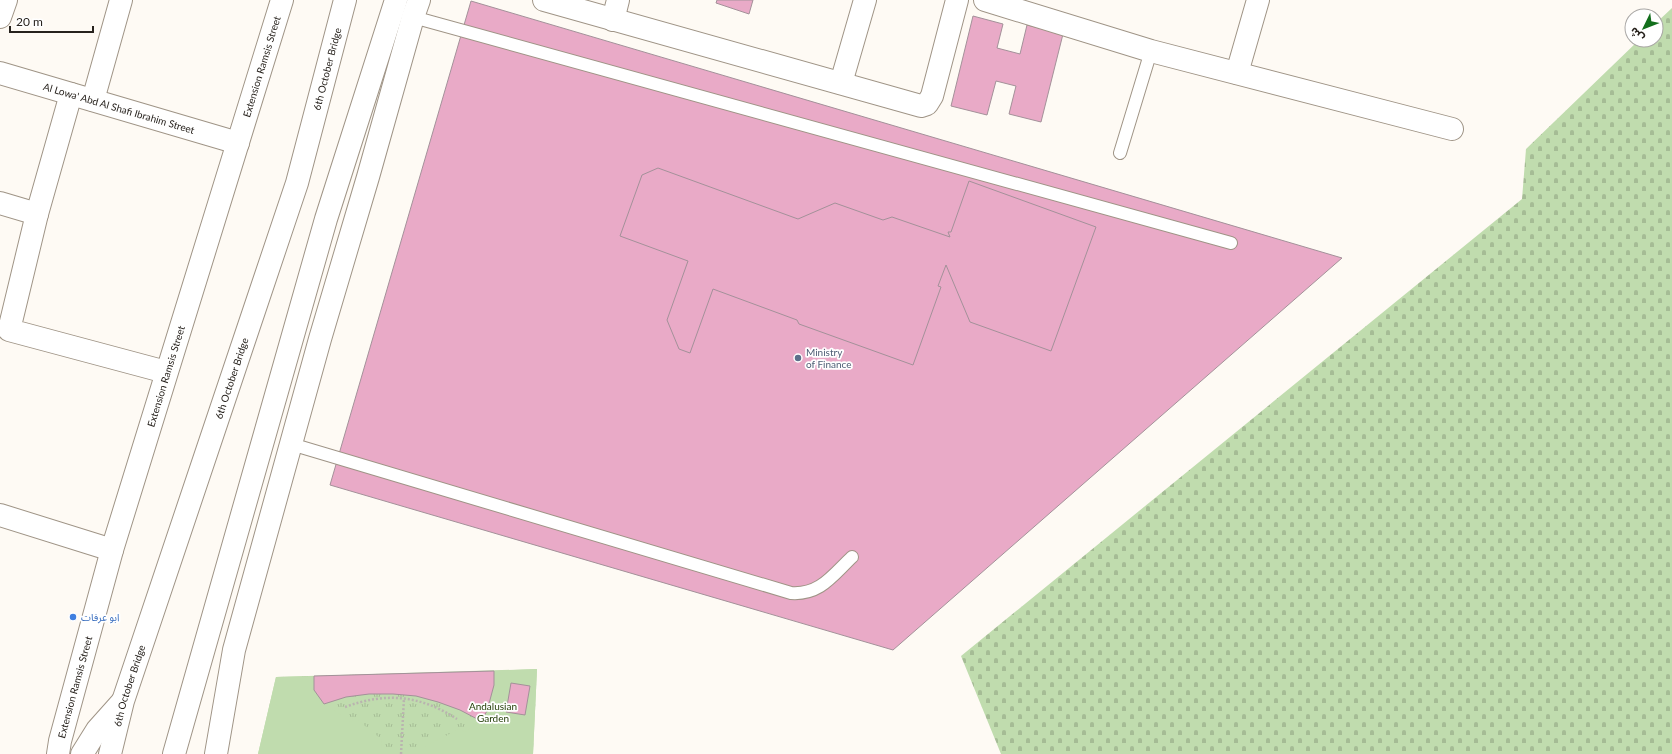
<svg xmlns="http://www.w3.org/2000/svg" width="1672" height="754" font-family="Lato,'Noto Sans Arabic',sans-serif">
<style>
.cemetery{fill:url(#cemetery-stones)}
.park{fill:url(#park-tufts)}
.garden{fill:#c0dcae;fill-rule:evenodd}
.building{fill:#e9aac7;stroke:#a39199}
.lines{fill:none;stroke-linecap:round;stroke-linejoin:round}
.lane-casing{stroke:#9f9486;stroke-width:14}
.street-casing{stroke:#9f9486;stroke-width:24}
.primary-casing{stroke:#9f9486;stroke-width:24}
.highway-casing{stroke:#9f9486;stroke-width:24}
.path{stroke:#b9b4af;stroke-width:2.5;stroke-dasharray:2 2;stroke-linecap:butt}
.lane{stroke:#fff;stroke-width:12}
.street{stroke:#fff;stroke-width:22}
.primary{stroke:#fff;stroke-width:22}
.highway{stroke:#fff;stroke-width:22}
.service-dot{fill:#5c6f8a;stroke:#fff;stroke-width:1.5}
.shop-dot{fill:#3f7fe0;stroke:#fff;stroke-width:1.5}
.labels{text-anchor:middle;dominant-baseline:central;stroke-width:3.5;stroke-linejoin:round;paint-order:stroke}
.street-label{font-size:10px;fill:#27221d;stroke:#fff}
.service-label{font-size:10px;fill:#4e5e75;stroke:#fff;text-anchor:start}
.shop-label{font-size:10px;fill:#366cbe;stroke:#fff;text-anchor:start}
.park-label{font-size:10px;fill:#1e3a00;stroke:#fff}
</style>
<defs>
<pattern id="cemetery-stones" width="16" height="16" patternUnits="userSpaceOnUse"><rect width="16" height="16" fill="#c0dcae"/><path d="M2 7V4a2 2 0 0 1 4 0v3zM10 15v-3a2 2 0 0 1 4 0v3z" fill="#a5bc95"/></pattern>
<pattern id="park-tufts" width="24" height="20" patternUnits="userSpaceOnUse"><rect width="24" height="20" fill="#c0dcae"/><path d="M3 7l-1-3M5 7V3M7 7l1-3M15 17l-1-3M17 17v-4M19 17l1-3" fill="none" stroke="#a5bc95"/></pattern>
</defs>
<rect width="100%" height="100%" fill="#fefaf4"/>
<path class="cemetery" d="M1672,8V754H1001L961,656L1522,199L1526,149L1639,40H1656V23Z"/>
<path class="park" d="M537,669L533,754H258L276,677Z"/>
<path class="garden" d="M537,669L533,754H421L424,747L459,729L464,732C469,729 475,726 480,722C491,711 494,685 494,671ZM511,683L530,686L525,715L506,712Z
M314,676L324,703L351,722L354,717L381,739L382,748L385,754H258L276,677Z"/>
<path class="building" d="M717,0H753L749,14L716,3Z
M471,1L1342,258L893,650L330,485Z
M973,16L1003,24L997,48L1020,54L1027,25L1063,34L1041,122L1009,114L1016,86L996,81L987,115L951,106Z
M658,168L798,219L835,203L883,220L892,217L950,237L948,232H951L969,181L1096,227L1051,351L970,322L946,265L938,286L941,287L913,365L799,324L797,320L713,289L690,353L679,349L667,320L688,261L620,236L642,175Z
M494,671V685L487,711L481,721L460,710L438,702L416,696L393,694H369L346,697L324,704L314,690V676Z
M511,683L530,686L525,715L506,712Z"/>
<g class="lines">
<g class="lane-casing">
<path id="lane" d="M413,17L1231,243
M1120,153L1151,51
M291,444L791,593C820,595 832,576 852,557"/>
</g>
<g class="street-casing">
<g id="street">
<path d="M544,0L921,106L927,104L932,96L957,0"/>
<path d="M985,0L1151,51L1452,129"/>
<path d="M0,17L6,0"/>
<path d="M613,20L618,0"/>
<path id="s1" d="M0,73L238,143"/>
<path d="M1237,73L1258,0"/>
<path d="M841,83L865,0"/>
<path d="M71,94L37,214L9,330L166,372"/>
<path d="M93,100L121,0"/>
<path d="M0,203L37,214"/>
<path d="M0,515L112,550"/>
</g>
</g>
<g class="primary-casing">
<g id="primary">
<path id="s2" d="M58,754L60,741L112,550L282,0"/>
<path d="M216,754L234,650L320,339L368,177L413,17L419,0"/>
</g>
</g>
<g class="highway-casing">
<g id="highway">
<path d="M82,754L97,730L122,702"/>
<path id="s3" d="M110,754L123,701L297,183L345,0"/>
<path d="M174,754L326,219L396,0"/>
</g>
</g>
<path class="path" d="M345,707C386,692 420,695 457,719
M401,754L404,698"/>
<use href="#lane" class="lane"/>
<use href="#street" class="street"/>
<use href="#primary" class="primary"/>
<use href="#highway" class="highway"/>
</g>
<circle class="service-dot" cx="798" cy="358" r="4"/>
<circle class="shop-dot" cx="73" cy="617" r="4"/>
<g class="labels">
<g class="street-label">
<text stroke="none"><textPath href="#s2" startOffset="717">Extension Ramsis Street</textPath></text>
<text stroke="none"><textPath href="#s3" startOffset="719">6th October Bridge</textPath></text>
<text stroke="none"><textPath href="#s1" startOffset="124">Al Lowa' Abd Al Shafi Ibrahim Street</textPath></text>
<text stroke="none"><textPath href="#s2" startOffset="393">Extension Ramsis Street</textPath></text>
<text stroke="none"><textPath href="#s3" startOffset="395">6th October Bridge</textPath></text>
<text stroke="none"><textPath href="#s3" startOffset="71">6th October Bridge</textPath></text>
<text stroke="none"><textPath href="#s2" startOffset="69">Extension Ramsis Street</textPath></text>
</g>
<g class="service-label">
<text x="806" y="352">Ministry<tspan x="806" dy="12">of Finance</tspan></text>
</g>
<g class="shop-label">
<text x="81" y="617">ابو عرفات</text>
</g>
<g class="park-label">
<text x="493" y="706">Andalusian<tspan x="493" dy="12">Garden</tspan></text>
</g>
</g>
<g transform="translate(1644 28) rotate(227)"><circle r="19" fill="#ffffff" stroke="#a9a7a5"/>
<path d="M0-3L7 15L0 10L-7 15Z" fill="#126f1c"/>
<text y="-6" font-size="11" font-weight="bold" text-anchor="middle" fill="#27221d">ش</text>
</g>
<path d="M10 26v6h83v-6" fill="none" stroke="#27221d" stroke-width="2"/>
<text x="16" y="26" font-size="12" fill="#27221d" stroke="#ffffff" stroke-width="3" paint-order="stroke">20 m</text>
</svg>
